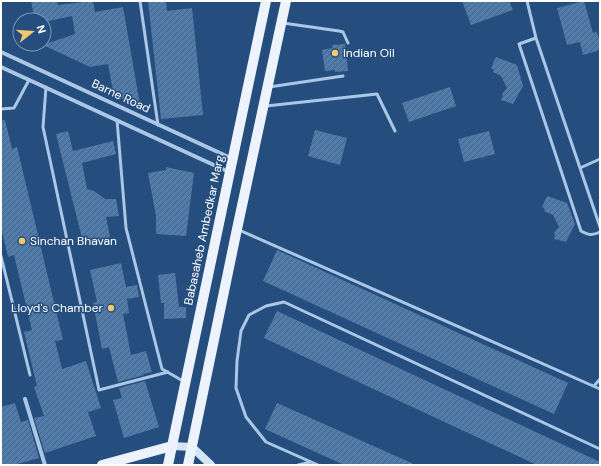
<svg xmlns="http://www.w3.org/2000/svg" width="601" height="466" font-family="'DM Sans',sans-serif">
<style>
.building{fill:url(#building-hatch)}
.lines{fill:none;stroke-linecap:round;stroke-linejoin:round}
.service{stroke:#abc7e6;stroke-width:3}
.minor{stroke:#abc7e6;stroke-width:4}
.secondary{stroke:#d5e4f5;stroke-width:8}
.primary{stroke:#ecf3fd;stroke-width:10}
.poi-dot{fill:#f0c86f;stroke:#254e7f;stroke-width:1.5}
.labels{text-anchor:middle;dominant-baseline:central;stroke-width:3;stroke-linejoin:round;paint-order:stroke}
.poi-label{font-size:12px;fill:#fff;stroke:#254e7f;text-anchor:start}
.street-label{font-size:12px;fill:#fff;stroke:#254e7f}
</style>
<defs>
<pattern id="building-hatch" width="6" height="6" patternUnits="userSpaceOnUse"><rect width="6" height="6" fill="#517baa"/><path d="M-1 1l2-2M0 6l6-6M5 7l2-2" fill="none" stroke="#4e647b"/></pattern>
</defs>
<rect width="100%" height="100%" fill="#254e7f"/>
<path class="building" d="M31,1H57L58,5L93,1L95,12L123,7L140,105L114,96L108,64L90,67L43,45L75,34L72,16L44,22V20H35Z
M148,1H166L167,11L192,8L203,115L161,119Z
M462,1H509L513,10L471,25Z
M584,1L593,33L597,32L600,43V50L583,55L580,42L567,45L557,8Z
M345,44L348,71L335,72V70L325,71L322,50L333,48L332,45Z
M496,57L517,65L523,86L513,104L501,100L503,96L502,94L507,88L501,76L493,72L494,70L491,68Z
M450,87L456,106L409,122L402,103Z
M5,120L12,149L17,147L63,340L55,341L62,369L86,361L101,408L88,412L96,436L45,453L34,418L44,416L34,387L37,386L24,332L32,330L14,255L8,257L1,227V121Z
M315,130L347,138L340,165L308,156Z
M68,131L73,151L113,141L116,154L82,163L87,189L94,191L105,199H116L119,216L106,217L110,237L83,242L56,134Z
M489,131L495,154L464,162L458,139Z
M166,167L194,173L186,236L156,234V216L148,173L166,170Z
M547,196L567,203L575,224L566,242L554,239L555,234L554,233L559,227L553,215L544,211L545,209L542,207Z
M277,250L568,383L554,414L263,281Z
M121,263L126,287L137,285L139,297L127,299L129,313L123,314L131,355L146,351L152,372L143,374L144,375L118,382L109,347L102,349L93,303L97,302L90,270Z
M175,273L179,307H186V318L164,319V303H161L158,275Z
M277,311L600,462V465H537L264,338Z
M145,381L159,427L124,438L113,400L122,398L119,388Z
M15,403L21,422L28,420L39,458L14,465H1V407Z
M277,403L416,465H344L265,429Z"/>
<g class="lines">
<path class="service" d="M140,1L158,125
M527,1L536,38L600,227
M283,23L339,31L343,32L348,43
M536,38L519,44L581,231C588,235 592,236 600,232
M46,87L43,127L99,390L168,372
M269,87L343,76
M266,106L377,94L395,131
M1,109L14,108L29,80
M117,120L126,228L162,369L183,381
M580,168L600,159
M239,230L600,389
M1,256L30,375
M594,386L600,379
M298,465L311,462
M318,465L266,442L246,417L236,388L237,361L241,331L249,315L266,306L284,302L600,449"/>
<path class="minor" d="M1,52L233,159
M1,67L229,172
M25,399L45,465"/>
<path class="secondary" d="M172,446L192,447L211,465"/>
<path class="primary" d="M102,465L172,446
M168,465L266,1
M188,465L237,229L286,1"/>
</g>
<g class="poi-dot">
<circle cx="335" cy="53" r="4"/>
<circle cx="22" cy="241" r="4"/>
<circle cx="111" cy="308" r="4"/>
</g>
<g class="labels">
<g class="poi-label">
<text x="343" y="53">Indian Oil</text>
<text x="30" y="241">Sinchan Bhavan</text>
<text x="103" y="308" text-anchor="end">Lloyd's Chamber</text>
</g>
<g class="street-label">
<text transform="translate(121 96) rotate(25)">Barne Road</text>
<text transform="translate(204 230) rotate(-78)">Babasaheb Ambedkar Marg</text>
</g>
</g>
<rect width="601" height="466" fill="none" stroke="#ffffff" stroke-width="4"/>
<g transform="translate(32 32) rotate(73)"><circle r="19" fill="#254e7f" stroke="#7c95b2"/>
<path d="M0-3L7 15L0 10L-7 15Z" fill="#f0c86f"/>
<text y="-6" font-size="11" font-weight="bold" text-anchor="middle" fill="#ffffff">N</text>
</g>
</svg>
